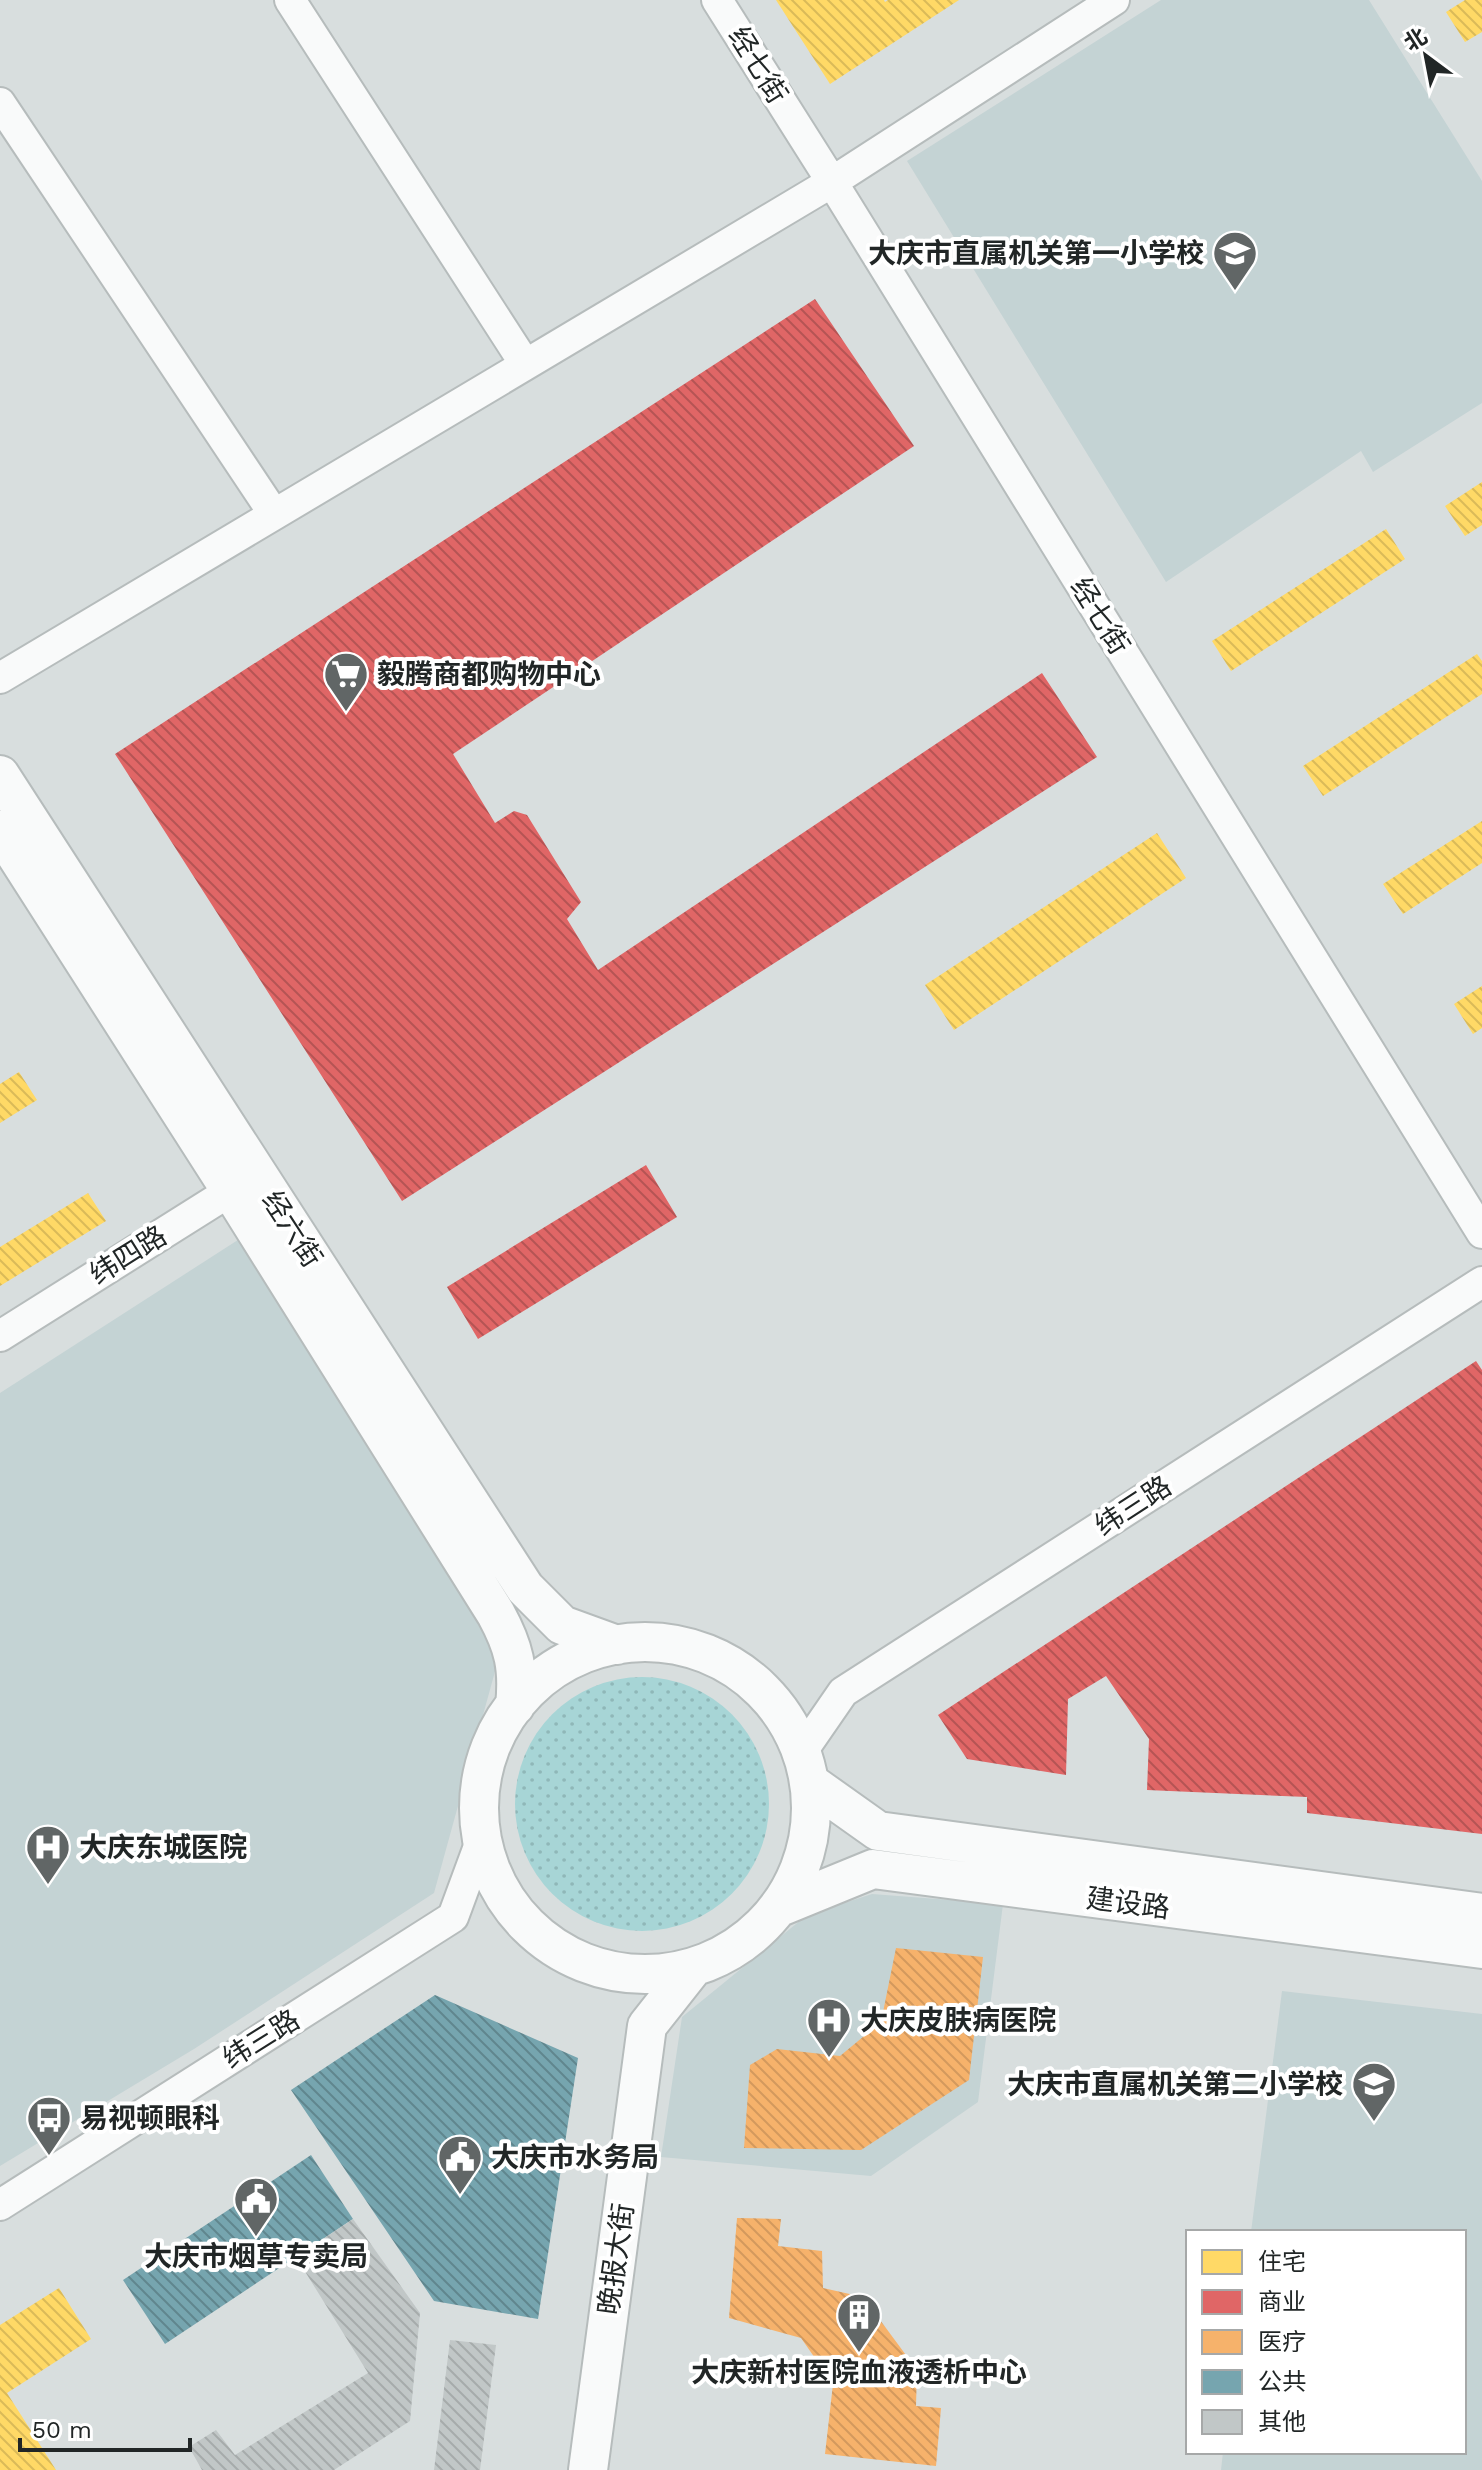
<svg xmlns="http://www.w3.org/2000/svg" width="1482" height="2470" font-family="'Work Sans','Noto Sans SC',sans-serif">
<style>
.built{fill:#c4d3d4}
.grass{fill:url(#grass-dots)}
.homes{fill:url(#homes-back-hatch)}
.shops{fill:url(#shops-back-hatch)}
.health{fill:url(#health-back-hatch)}
.public{fill:url(#public-back-hatch)}
.building{fill:url(#building-back-hatch)}
.lines{fill:none;stroke-linecap:round;stroke-linejoin:round}
.minor-casing{stroke:#b6bcbc;stroke-width:34}
.major-casing{stroke:#b6bcbc;stroke-width:42}
.minor{stroke:#f9fafa;stroke-width:30}
.major{stroke:#f9fafa;stroke-width:38}
.labels{text-anchor:middle;dominant-baseline:central;stroke-width:8;stroke-linejoin:round;paint-order:stroke}
.street-label{font-size:28px;fill:#212626;stroke:#fff}
.poi-label{font-size:28px;font-weight:bold;fill:#212626;stroke:#fff;text-anchor:start}
</style>
<defs>
<pattern id="grass-dots" width="8" height="8" patternUnits="userSpaceOnUse" patternTransform="scale(2)"><rect width="8" height="8" fill="#a7d5d6"/><path d="M2 2h.1M6 6h.1" fill="none" stroke="#8fb7b8" stroke-width="1.8" stroke-linecap="round"/></pattern>
<pattern id="homes-back-hatch" width="6" height="6" patternUnits="userSpaceOnUse" patternTransform="scale(2)"><rect width="6" height="6" fill="#ffd966"/><path d="M-1 5l2 2M0 0l6 6M5-1l2 2" fill="none" stroke="#daba58"/></pattern>
<pattern id="shops-back-hatch" width="6" height="6" patternUnits="userSpaceOnUse" patternTransform="scale(2)"><rect width="6" height="6" fill="#e06666"/><path d="M-1 5l2 2M0 0l6 6M5-1l2 2" fill="none" stroke="#b55454"/></pattern>
<pattern id="health-back-hatch" width="6" height="6" patternUnits="userSpaceOnUse" patternTransform="scale(2)"><rect width="6" height="6" fill="#f6b26b"/><path d="M-1 5l2 2M0 0l6 6M5-1l2 2" fill="none" stroke="#d3995d"/></pattern>
<pattern id="public-back-hatch" width="6" height="6" patternUnits="userSpaceOnUse" patternTransform="scale(2)"><rect width="6" height="6" fill="#76a5af"/><path d="M-1 5l2 2M0 0l6 6M5-1l2 2" fill="none" stroke="#60868e"/></pattern>
<pattern id="building-back-hatch" width="6" height="6" patternUnits="userSpaceOnUse" patternTransform="scale(2)"><rect width="6" height="6" fill="#c1c7c7"/><path d="M-1 5l2 2M0 0l6 6M5-1l2 2" fill="none" stroke="#a6abab"/></pattern>
</defs>
<rect width="100%" height="100%" fill="#d8dede"/>
<path class="built" d="M1161,0H1369L1482,181V403L1373,472L1361,451L1166,582L907,161Z
M241,1238L499,1657L434,1893L194,2049L0,2166V1393Z
M872,1894L1003,1904L978,2102L871,2176L661,2157L682,2017L807,1915Z
M1282,1991L1482,2014V2470H1221L1223,2452H1464V2232H1251Z"/>
<path class="grass" d="M515 1804a127 127 0 1 1 254 0a127 127 0 1 1-254 0Z"/>
<path class="homes" d="M776,0H884L885,2L888,0H959L830,84Z
M1465,0H1482V32L1465,42L1446,12Z
M1482,482V525L1465,536L1445,506Z
M1386,529L1405,559L1231,671L1212,641Z
M1477,654L1482,661V694L1323,796L1303,766Z
M1482,821V863L1403,914L1383,884Z
M1157,833L1186,878L954,1030L925,985Z
M1482,986V1028L1473,1034L1454,1004Z
M19,1072L37,1100L0,1123V1084Z
M88,1193L106,1221L0,1286V1247Z
M59,2288L91,2339L7,2393L56,2470H0V2325Z"/>
<path class="shops" d="M815,299L914,446L453,754L495,823L514,811L527,815L581,902L567,919L598,970L1042,673L1097,757L402,1201L115,754Z
M646,1165L677,1217L478,1339L447,1287Z
M1476,1361L1482,1370V1834L1307,1813V1797L1147,1790L1149,1739L1106,1676L1068,1699L1066,1775L967,1759L938,1715Z"/>
<path class="health" d="M896,1948L983,1957L969,2080L861,2150L744,2148L750,2065L777,2049L840,2056L881,2022Z
M737,2218L781,2219L778,2246L822,2251L823,2288L863,2297L917,2370L916,2406L941,2408L936,2466L825,2454L833,2384L801,2338L729,2318Z"/>
<path class="public" d="M435,1995L578,2058L538,2319L434,2301L291,2090Z
M311,2155L353,2219L165,2344L123,2280Z"/>
<path class="building" d="M353,2219L420,2313L410,2421L334,2470H202L189,2447L216,2430L235,2455L368,2373L296,2257Z
M450,2340L496,2345L480,2470H434Z"/>
<g class="lines">
<g class="minor-casing">
<path id="minor" d="M290,0L525,364
M717,0L832,182L1482,1233
M0,103L274,514
M0,678L832,182L1114,0
M0,1336L248,1180
M803,1750L843,1692L1482,1282
M0,2205L453,1917L481,1841"/>
</g>
<g class="major-casing">
<path id="major" d="M0,775L525,1588L562,1625L617,1645
M0,830L231,1191L496,1614C514,1647 519,1668 515,1706
M479 1808a166 166 0 1 1 332 0a166 166 0 1 1-332 0Z
M809,1782L878,1831L1482,1913
M780,1907L873,1869L1482,1949
M588,2470L647,2026L692,1969"/>
</g>
<use href="#minor" class="minor"/>
<use href="#major" class="major"/>
</g>
<defs>
<g id="school-pin" transform="scale(2.3)"><path d="M0 17L-7.5 6A9.5 9.5 0 1 1 7.5 6Z" fill="#616666" stroke="#fff"/><path d="M0-5L7-2L0 1L-7-2ZM-4 1L0 2.5L4 1V4Q0 6-4 4Z" fill="#fff"/></g>
<g id="supermarket-pin" transform="scale(2.3)"><path d="M0 17L-7.5 6A9.5 9.5 0 1 1 7.5 6Z" fill="#616666" stroke="#fff"/><path d="M-6-5.5h2.5l.6 2H6L4.5 2H-2.5L-4.4-4H-6ZM-1.5 3.2a1.3 1.3 0 1 0 .1 0ZM3 3.2a1.3 1.3 0 1 0 .1 0Z" fill="#fff"/></g>
<g id="hospital-pin" transform="scale(2.3)"><path d="M0 17L-7.5 6A9.5 9.5 0 1 1 7.5 6Z" fill="#616666" stroke="#fff"/><path d="M-5-5h3v3.5h4V-5h3V5h-3V1.5h-4V5h-3Z" fill="#fff"/></g>
<g id="bus-pin" transform="scale(2.3)"><path d="M0 17L-7.5 6A9.5 9.5 0 1 1 7.5 6Z" fill="#616666" stroke="#fff"/><path d="M-5-6H5V4H4V6H2V4H-2V6H-4V4H-5ZM-3.5-4V0h7V-4ZM-3.5 1.2v1.5H-2V1.2ZM2 1.2v1.5H3.5V1.2Z" fill="#fff"/></g>
<g id="civic-pin" transform="scale(2.3)"><path d="M0 17L-7.5 6A9.5 9.5 0 1 1 7.5 6Z" fill="#616666" stroke="#fff"/><path d="M-.6-6.5H3V-4.5H.6V-3L4-1V1h2V6H-6V1h2V-1L-.6-3ZM-1.2 2.5V6h2.4V2.5Z" fill="#fff"/></g>
<g id="building-pin" transform="scale(2.3)"><path d="M0 17L-7.5 6A9.5 9.5 0 1 1 7.5 6Z" fill="#616666" stroke="#fff"/><path d="M-4-6H4V6H1V3H-1V6H-4ZM-2.5-4.3h1.7v1.8h-1.7ZM.8-4.3h1.7v1.8H.8ZM-2.5-1h1.7V.8h-1.7ZM.8-1h1.7V.8H.8Z" fill="#fff"/></g>
</defs>
<g fill-rule="evenodd">
<use href="#school-pin" x="1235" y="253"/>
<use href="#supermarket-pin" x="346" y="674"/>
<use href="#hospital-pin" x="48" y="1847"/>
<use href="#hospital-pin" x="829" y="2020"/>
<use href="#school-pin" x="1374" y="2084"/>
<use href="#bus-pin" x="49" y="2118"/>
<use href="#civic-pin" x="460" y="2157"/>
<use href="#civic-pin" x="256" y="2199"/>
<use href="#building-pin" x="859" y="2315"/>
</g>
<g class="labels">
<g class="street-label">
<text transform="translate(758 65) rotate(58)">经七街</text>
<text transform="translate(1100 616) rotate(58)">经七街</text>
<text transform="translate(292 1229) rotate(57)">经六街</text>
<text transform="translate(128 1255) rotate(-32)">纬四路</text>
<text transform="translate(1133 1506) rotate(-33)">纬三路</text>
<text transform="translate(1128 1903) rotate(7)">建设路</text>
<text transform="translate(261 2039) rotate(-32)">纬三路</text>
<text transform="translate(616 2259) rotate(-82)">晚报大街</text>
</g>
<g class="poi-label">
<text x="1204" y="253" text-anchor="end">大庆市直属机关第一小学校</text>
<text x="377" y="674">毅腾商都购物中心</text>
<text x="79" y="1847">大庆东城医院</text>
<text x="860" y="2020">大庆皮肤病医院</text>
<text x="1343" y="2084" text-anchor="end">大庆市直属机关第二小学校</text>
<text x="80" y="2118">易视顿眼科</text>
<text x="491" y="2157">大庆市水务局</text>
<text x="256" y="2256" text-anchor="middle">大庆市烟草专卖局</text>
<text x="859" y="2372" text-anchor="middle">大庆新村医院血液透析中心</text>
</g>
</g>
<rect x="1186" y="2230" width="280" height="224" fill="#ffffff" stroke="#a6a8a8" stroke-width="2"/>
<rect x="1202" y="2250" width="40" height="24" fill="#ffd966" stroke="#a6a8a8" stroke-width="2"/>
<text x="1258" y="2270" font-size="24" fill="#212626">住宅</text>
<rect x="1202" y="2290" width="40" height="24" fill="#e06666" stroke="#a6a8a8" stroke-width="2"/>
<text x="1258" y="2310" font-size="24" fill="#212626">商业</text>
<rect x="1202" y="2330" width="40" height="24" fill="#f6b26b" stroke="#a6a8a8" stroke-width="2"/>
<text x="1258" y="2350" font-size="24" fill="#212626">医疗</text>
<rect x="1202" y="2370" width="40" height="24" fill="#76a5af" stroke="#a6a8a8" stroke-width="2"/>
<text x="1258" y="2390" font-size="24" fill="#212626">公共</text>
<rect x="1202" y="2410" width="40" height="24" fill="#c1c7c7" stroke="#a6a8a8" stroke-width="2"/>
<text x="1258" y="2430" font-size="24" fill="#212626">其他</text>
<g transform="translate(1426 56) rotate(328)" stroke="#ffffff" stroke-width="6" paint-order="stroke">
<path d="M0-6L14 30L0 20L-14 30Z" fill="#212626"/>
<text y="-12" font-size="22" font-weight="bold" text-anchor="middle" fill="#212626">北</text>
</g>
<path d="M20 2438v12h170v-12" fill="none" stroke="#212626" stroke-width="4"/>
<text x="32" y="2438" font-size="24" fill="#212626" stroke="#ffffff" stroke-width="6" paint-order="stroke">50 m</text>
</svg>
